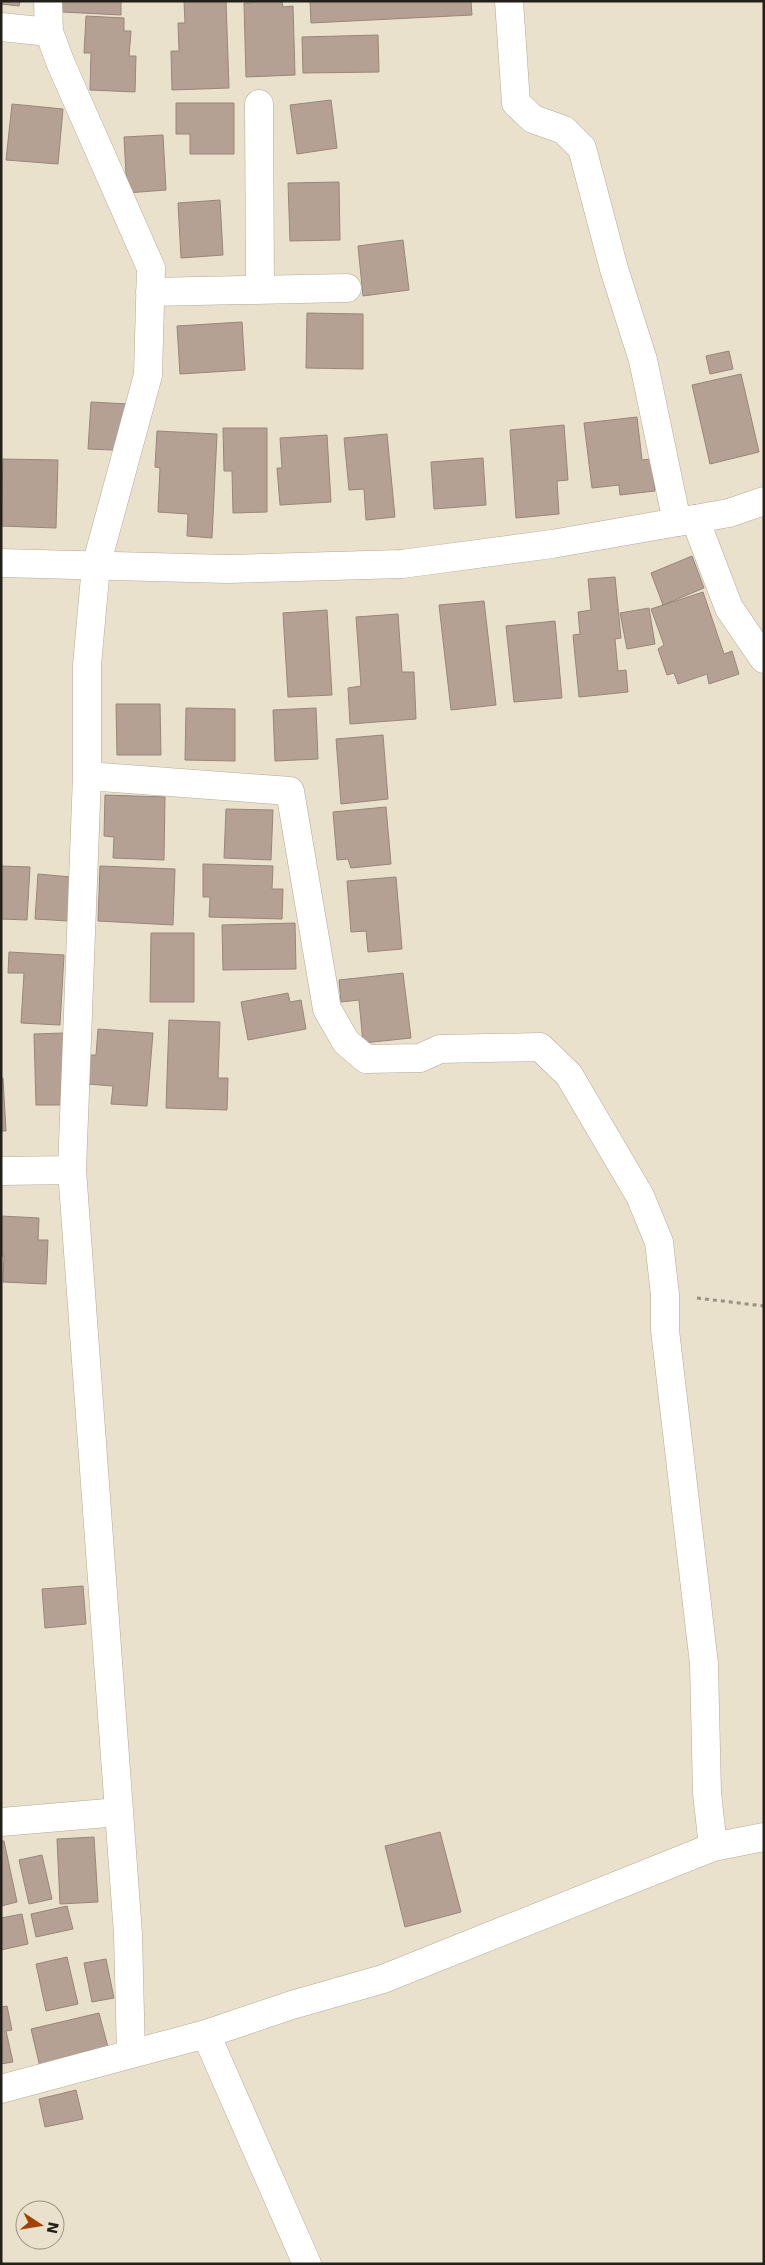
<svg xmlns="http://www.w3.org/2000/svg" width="765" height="2265" font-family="'DejaVu Sans',sans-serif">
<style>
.building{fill:#b4a194;stroke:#988679}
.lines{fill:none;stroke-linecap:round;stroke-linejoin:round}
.street-casing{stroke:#b2aa96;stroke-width:29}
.secondary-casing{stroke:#b2aa96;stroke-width:29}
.path{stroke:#989283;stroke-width:3;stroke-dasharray:4 4;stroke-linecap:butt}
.street{stroke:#fff;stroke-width:28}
.secondary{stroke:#fff;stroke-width:28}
</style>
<rect width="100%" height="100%" fill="#e9e1cc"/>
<path class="building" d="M1,1H20L19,6L1,4Z
M62,1H121V15L62,12Z
M184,1H226L229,88L172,90L171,51H179L178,23H185Z
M251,1H282L283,7L293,6L295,75L246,77L244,3H251Z
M310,1H471L472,15L311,23Z
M86,16L124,18V31H131L129,56H136L135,92L90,90L91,53H84Z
M378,35L379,72L303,73L302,37Z
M331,100L337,148L297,154L290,105Z
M176,103H234V154H190V134H176Z
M12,104L63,109L58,164L6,160Z
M163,135L166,190L127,193L124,137Z
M339,182L340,240L290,241L288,183Z
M220,200L223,255L181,258L178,203Z
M403,240L409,290L363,296L358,246Z
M307,313L363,314V369L306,368Z
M242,322L245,370L180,374L177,326Z
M729,351L733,369L710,374L706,356Z
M741,374L759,452L710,464L692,385Z
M91,402L128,404L113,450L88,449Z
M637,417L642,460L651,459L655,491L620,495L619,485L592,488L584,423Z
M564,425L568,480L557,481L559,514L516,518L510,430Z
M223,428H267V512L233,513L232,471H224Z
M157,431L217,434L212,538L187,536L188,514L158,512L160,468L155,467Z
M387,434L395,517L366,520L364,489L349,490L344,438Z
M327,435L331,502L280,505L277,468H282L280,438Z
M483,458L486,505L434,509L431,462Z
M3,459L58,460L56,528L1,526Z
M692,556L704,588L663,605L651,573Z
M615,577L621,638L615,639L618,671L626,670L628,692L579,697L573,635L580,634L578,612L591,610L588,579Z
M703,592L724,654L732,651L739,674L709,684L707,674L678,684L674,673L667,675L658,649L664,645L651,609Z
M484,601L496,705L451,710L439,605Z
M649,608L655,644L627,649L620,613Z
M327,610L332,695L288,697L283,613Z
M398,614L402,672H414L416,719L350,724L348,688L361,686L356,617Z
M555,621L562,698L514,702L506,626Z
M116,704H160L161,755H117Z
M186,708L235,709V761L185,760Z
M316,708L318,759L275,761L273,710Z
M383,735L388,799L341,804L336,739Z
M105,795L165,797L164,860L113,858L114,837L104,836Z
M386,807L391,864L351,868L348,859L337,860L333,812Z
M226,809L273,810L271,860L224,858Z
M203,864L273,866L272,889H283L282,919L209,917L210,897H203Z
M1,866L30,867L27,920L1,919Z
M100,866L175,869L173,925L98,921Z
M38,874L71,877L68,921L35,919Z
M396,877L402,949L368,952L366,931L351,932L347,881Z
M295,923L296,969L223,970L222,925Z
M151,933H194V1002H150Z
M9,952L64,955L60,1025L21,1023L24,973H8Z
M403,973L411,1038L363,1043L359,1000L341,1002L339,980Z
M288,993L290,1002L301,1000L306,1029L248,1040L241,1002Z
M169,1020L220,1022L218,1078H228L227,1110L166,1108Z
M98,1029L153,1033L147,1106L111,1104L113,1086L87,1084L89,1055H96Z
M64,1033L65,1105H36L34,1034Z
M1,1078H3L6,1131H1Z
M1,1216L39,1218L38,1240H48L46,1284L3,1282L4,1256H1Z
M83,1586L86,1624L45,1628L42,1589Z
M440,1832L461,1912L405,1927L385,1846Z
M94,1837L98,1902L60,1904L57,1839Z
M1,1841H4L17,1902L1,1906Z
M42,1855L52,1899L29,1904L19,1860Z
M67,1906L73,1929L36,1937L31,1914Z
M22,1914L28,1944L1,1950V1918Z
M67,1957L78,2004L46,2011L36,1964Z
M106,1959L114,1998L92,2002L84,1963Z
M7,2006L12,2030L6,2031L13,2062L1,2064V2007Z
M99,2013L109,2051L40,2067L31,2029Z
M76,2090L83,2119L45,2127L39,2099Z"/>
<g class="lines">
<g class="street-casing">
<path id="street" d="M48,1L49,32L61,64L151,268L148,375L96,566L87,665V776L72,1170L128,1934L131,2054
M509,1L516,103L533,119L564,130L582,148L614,269L643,360L677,522
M1,27L49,32
M259,104L260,290
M150,292L347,288
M695,519L729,608L764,659
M87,776L290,791L327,1009L346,1042L366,1059L420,1058L440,1049L540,1047L569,1075L640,1196L659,1242L665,1295V1330L704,1664L707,1793L713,1847
M1,1171L72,1170
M1,1822L119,1812
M206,2034L307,2264
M1,2089L206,2034L292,2005L383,1979L713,1847L764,1837"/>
</g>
<g class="secondary-casing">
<path id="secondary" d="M1,563L227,569L402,564L552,544L695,519L729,513L764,501"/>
</g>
<path class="path" d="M697,1298L764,1306"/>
<use href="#street" class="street"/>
<use href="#secondary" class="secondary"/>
</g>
<rect width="765" height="2265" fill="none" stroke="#232019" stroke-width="5"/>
<g transform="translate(40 2225) rotate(102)"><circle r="24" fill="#e9e1cc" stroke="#9a9484"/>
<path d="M0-4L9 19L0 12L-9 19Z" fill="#a44205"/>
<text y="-8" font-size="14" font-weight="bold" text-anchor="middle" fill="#232019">N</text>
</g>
</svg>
